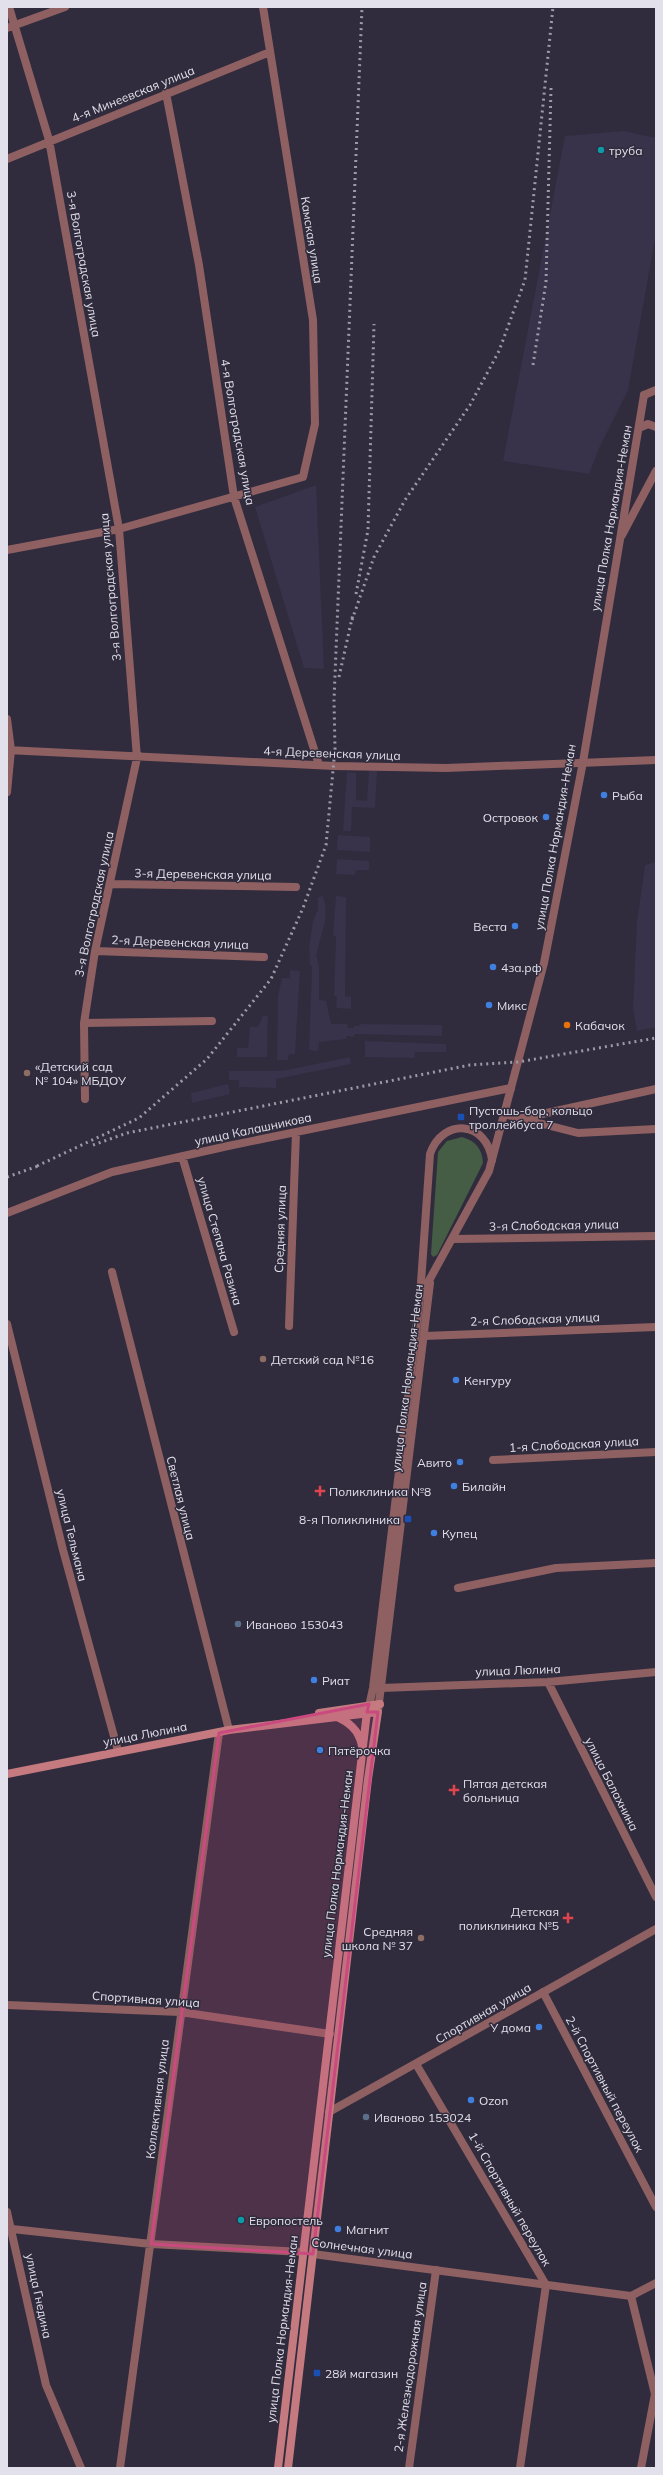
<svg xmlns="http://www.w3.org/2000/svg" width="663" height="2475" font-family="Mulish,sans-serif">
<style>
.built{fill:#38324a}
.green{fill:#445d44}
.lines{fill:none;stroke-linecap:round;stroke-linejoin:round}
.minor{stroke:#8f6062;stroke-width:8}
.tertiary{stroke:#8f6062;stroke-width:8}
.secondary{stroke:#c57a7f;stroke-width:8}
.rail{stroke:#9d9aa7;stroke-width:3;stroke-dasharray:2 4;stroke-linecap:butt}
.marked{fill:#ca4a7f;fill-opacity:0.2;stroke:#ca4a7f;stroke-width:3;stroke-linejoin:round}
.culture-dot{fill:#0f9aa8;stroke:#302c3d;stroke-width:1.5}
.shop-dot{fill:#3f7fe0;stroke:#302c3d;stroke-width:1.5}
.food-dot{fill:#e8710a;stroke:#302c3d;stroke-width:1.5}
.education-dot{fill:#8d6e63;stroke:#302c3d;stroke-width:1.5}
.transit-dot{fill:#1a4fb4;stroke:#302c3d;stroke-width:1.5}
.health-dot{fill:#e0444e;stroke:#302c3d;stroke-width:1.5}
.service-dot{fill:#5c6f8a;stroke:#302c3d;stroke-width:1.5}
.labels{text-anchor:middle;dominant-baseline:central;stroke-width:3;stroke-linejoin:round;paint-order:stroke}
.street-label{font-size:12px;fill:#e2e0eb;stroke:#302c3d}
.poi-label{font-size:12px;fill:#e2e0eb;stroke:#302c3d;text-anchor:start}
</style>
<rect width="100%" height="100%" fill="#302c3d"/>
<path class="built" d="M624,131L656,138V233L628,390L600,446L589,474L503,461L565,136Z
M316,485L324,669L304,668L255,507Z
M369,771H377L375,808L352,807L351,831H343L347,772L356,773V800L367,801Z
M338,835L370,837V852L337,850Z
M337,859L369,861V870H356L355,875L336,874Z
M656,862V1027L637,1031L633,1009L637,922L645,865Z
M323,896L326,908L325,922L316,955L319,966V1000L326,1001L331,1024H347L348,1028H354V1026H359L360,1024L442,1025V1036L354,1034V1037L347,1036L346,1039L319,1042L318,1051L309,1050L312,966L310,965L309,948L313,921L318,909V897Z
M336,896L346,897L345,996L351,997V1009L336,1008L337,997L334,996L336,937L333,935Z
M290,970L300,971L295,1054H289L288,1060H277L278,996L282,978H290Z
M263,1016H268L267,1057H237V1048H248L250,1027H258Z
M365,1041L446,1044V1052H415L414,1058L365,1057Z
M350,1057L351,1064L276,1079V1088L239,1087V1080H229V1071H282Z
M228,1084L230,1094L192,1103L191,1093Z"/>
<path class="green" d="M462,1137C476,1141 482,1149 483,1163L437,1255L433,1257L431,1254L438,1152L447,1141Z"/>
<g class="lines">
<path class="minor" d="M9,7L49,140L119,529L137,758L95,951L84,1023L85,1099
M7,28L65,7
M166,93L199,265L234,497L319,765
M7,159L270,52
M644,395L656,390
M639,428L648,424L656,427
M622,535L656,471
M7,550L119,529L303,477L315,424L313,320L263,7
M7,719L11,750L7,792
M7,750L334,766L446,768L656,760
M110,884L296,887
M95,951L264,957
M84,1023L212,1021
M504,1114L578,1133L656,1129
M524,1118L656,1089
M182,1156L234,1332
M7,1213L112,1172L228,1146L511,1088
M453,1239L656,1236
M112,1272L229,1730
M420,1297L430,1154C443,1117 487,1121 492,1160
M7,1324L63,1550L118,1751
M289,1326L296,1132
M424,1336L656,1327
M493,1460L656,1452
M458,1588L556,1568L656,1563
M548,1682L656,1897
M381,1688L548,1682L656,1672
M543,1992L656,2207
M7,2005L180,2012L330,2034
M416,2064L546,2285L520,2468
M7,2212L46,2385L81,2468
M12,2229L151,2244L304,2252
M631,2296L655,2394L641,2468
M120,2468L219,1733
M409,2468L436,2270"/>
<path class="tertiary" d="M368,1711L373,1688L420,1297L489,1171L544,963L583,762L644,395
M378,1711L430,1283
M329,2112L656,1929
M313,2254L631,2296L656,2283"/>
<path class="secondary" d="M319,1713L380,1704
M335,1716C349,1722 359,1730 362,1746
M7,1774L229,1730L378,1712L368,1779L288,2468
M278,2468L367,1712"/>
<path class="rail" d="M533,365L546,282L551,88
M356,594L368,530L374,324
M352,620L374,557L405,500L470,405L499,351L525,280L553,7
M339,677L353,614
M93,1145L127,1133L470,1065L518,1062L656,1038
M37,1166L139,1118L207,1059L271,979L303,908L326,845L335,749L334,700L362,7
M7,1177L41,1165"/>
</g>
<path class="marked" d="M369,1704L367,1712H378L313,2254L151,2244L219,1733Z"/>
<g class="culture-dot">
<circle cx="601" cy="150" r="4"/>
<circle cx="241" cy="2220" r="4"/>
</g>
<g class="shop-dot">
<circle cx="604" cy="795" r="4"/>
<circle cx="546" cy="817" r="4"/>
<circle cx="515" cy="926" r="4"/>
<circle cx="493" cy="967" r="4"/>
<circle cx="489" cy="1005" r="4"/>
<circle cx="456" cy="1380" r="4"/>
<circle cx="460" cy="1462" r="4"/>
<circle cx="454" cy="1486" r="4"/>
<circle cx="434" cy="1533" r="4"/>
<circle cx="314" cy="1680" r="4"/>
<circle cx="320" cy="1750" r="4"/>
<circle cx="539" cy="2027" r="4"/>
<circle cx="471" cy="2100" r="4"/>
<circle cx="338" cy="2229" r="4"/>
</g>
<circle class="food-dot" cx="567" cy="1025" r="4"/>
<g class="education-dot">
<circle cx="27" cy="1073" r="4"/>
<circle cx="263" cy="1359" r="4"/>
<circle cx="421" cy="1938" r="4"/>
</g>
<g class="transit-dot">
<rect x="457" y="1113" width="8" height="8" rx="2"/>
<rect x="404" y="1515" width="8" height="8" rx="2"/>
<rect x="313" y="2369" width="8" height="8" rx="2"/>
</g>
<g class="health-dot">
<path d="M318 1485h4v4h4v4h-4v4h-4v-4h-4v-4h4z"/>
<path d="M452 1784h4v4h4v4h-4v4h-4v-4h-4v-4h4z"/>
<path d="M566 1912h4v4h4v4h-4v4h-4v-4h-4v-4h4z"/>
</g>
<g class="service-dot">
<circle cx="238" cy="1624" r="4"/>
<circle cx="366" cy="2117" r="4"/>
</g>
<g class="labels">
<g class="street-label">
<text transform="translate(133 94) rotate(-22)">4-я Минеевская улица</text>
<text transform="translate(312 240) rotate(81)">Камская улица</text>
<text transform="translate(84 264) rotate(80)">3-я Волгоградская улица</text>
<text transform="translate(238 432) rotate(80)">4-я Волгоградская улица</text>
<text transform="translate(611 518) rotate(-80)">улица Полка Нормандия-Неман</text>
<text transform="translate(110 587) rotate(-95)">3-я Волгоградская улица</text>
<text transform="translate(332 753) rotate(2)">4-я Деревенская улица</text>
<text transform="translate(555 837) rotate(-80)">улица Полка Нормандия-Неман</text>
<text transform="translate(203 874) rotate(1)">3-я Деревенская улица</text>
<text transform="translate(94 904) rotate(-78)">3-я Волгоградская улица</text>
<text transform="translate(180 942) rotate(2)">2-я Деревенская улица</text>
<text transform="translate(253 1129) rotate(-12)">улица Калашникова</text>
<text transform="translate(554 1225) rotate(-1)">3-я Слободская улица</text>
<text transform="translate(280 1229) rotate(-88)">Средняя улица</text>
<text transform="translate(220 1241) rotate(74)">улица Степана Разина</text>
<text transform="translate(535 1319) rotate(-2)">2-я Слободская улица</text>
<text transform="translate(407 1378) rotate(-83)">улица Полка Нормандия-Неман</text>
<text transform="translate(574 1444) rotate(-3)">1-я Слободская улица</text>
<text transform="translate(181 1498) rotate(76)">Светлая улица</text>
<text transform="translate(72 1535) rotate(76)">улица Тельмана</text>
<text transform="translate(518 1670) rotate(-2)">улица Люлина</text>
<text transform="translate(145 1734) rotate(-11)">улица Люлина</text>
<text transform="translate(612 1784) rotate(63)">улица Балахнина</text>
<text transform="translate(337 1864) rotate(-83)">улица Полка Нормандия-Неман</text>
<text transform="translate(146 1999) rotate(4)">Спортивная улица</text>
<text transform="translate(483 2013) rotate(-30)">Спортивная улица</text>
<text transform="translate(605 2084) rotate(62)">2-й Спортивный переулок</text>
<text transform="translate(157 2099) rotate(-83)">Коллективная улица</text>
<text transform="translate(510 2199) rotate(60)">1-й Спортивный переулок</text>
<text transform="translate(362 2248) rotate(7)">Солнечная улица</text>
<text transform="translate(39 2296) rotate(78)">улица Гнедина</text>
<text transform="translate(282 2329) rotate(-83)">улица Полка Нормандия-Неман</text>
<text transform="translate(410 2367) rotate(-82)">2-я Железнодорожная улица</text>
</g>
<g class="poi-label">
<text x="609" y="150">труба</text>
<text x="612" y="795">Рыба</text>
<text x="538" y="817" text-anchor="end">Островок</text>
<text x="507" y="926" text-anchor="end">Веста</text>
<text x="501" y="967">4за.рф</text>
<text x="497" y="1005">Микс</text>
<text x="575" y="1025">Кабачок</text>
<text x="35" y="1066">«Детский сад<tspan x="35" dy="14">№ 104» МБДОУ</tspan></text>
<text x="469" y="1110">Пустошь-бор, кольцо<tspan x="469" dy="14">троллейбуса 7</tspan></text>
<text x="271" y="1359">Детский сад №16</text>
<text x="464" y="1380">Кенгуру</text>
<text x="452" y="1462" text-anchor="end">Авито</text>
<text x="462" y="1486">Билайн</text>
<text x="329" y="1491">Поликлиника №8</text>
<text x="400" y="1519" text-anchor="end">8-я Поликлиника</text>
<text x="442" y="1533">Купец</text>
<text x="246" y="1624">Иваново 153043</text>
<text x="322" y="1680">Риат</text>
<text x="328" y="1750">Пятёрочка</text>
<text x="463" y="1783">Пятая детская<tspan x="463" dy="14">больница</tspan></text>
<text x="559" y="1911" text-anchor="end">Детская<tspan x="559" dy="14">поликлиника №5</tspan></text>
<text x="413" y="1931" text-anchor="end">Средняя<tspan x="413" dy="14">школа № 37</tspan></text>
<text x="531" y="2027" text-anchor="end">У дома</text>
<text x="479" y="2100">Ozon</text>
<text x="374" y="2117">Иваново 153024</text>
<text x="249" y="2220">Европостель</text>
<text x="346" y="2229">Магнит</text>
<text x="325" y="2373">28й магазин</text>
</g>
</g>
<rect width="663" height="2475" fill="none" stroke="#e2e0eb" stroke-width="16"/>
</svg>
